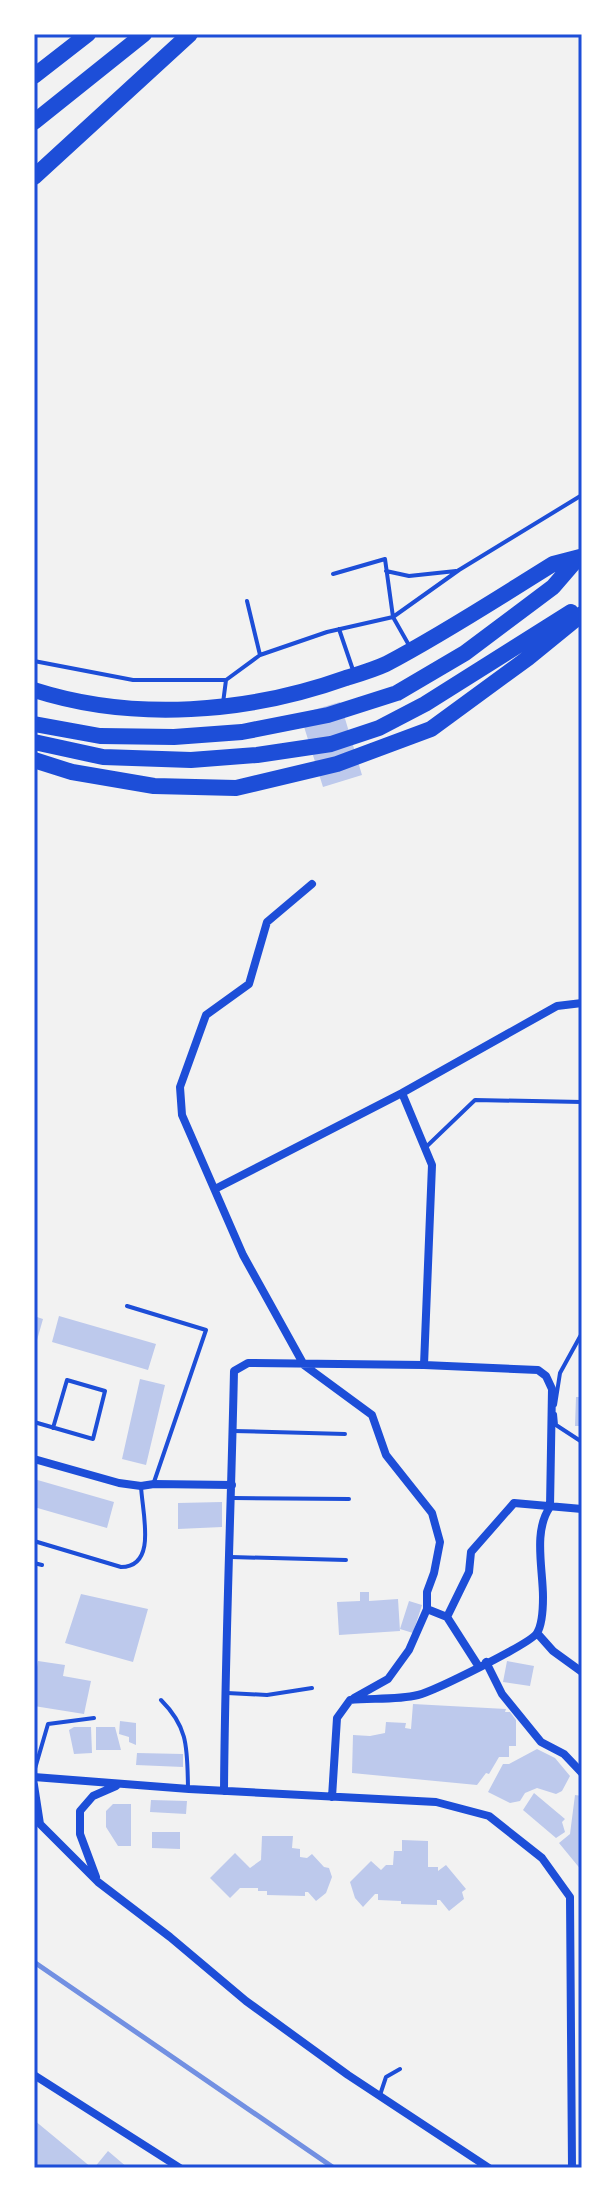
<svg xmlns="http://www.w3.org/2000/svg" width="616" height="2202" font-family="'Source Serif 4',serif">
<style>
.building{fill:#bdc9ec}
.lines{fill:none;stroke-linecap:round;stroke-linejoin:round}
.service{stroke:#1d4ed8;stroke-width:4}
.minor{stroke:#1d4ed8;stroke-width:8}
.motorway{stroke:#1d4ed8;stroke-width:16}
.rail{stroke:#7290e2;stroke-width:5}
.neatline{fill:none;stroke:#1d4ed8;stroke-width:3}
</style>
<rect width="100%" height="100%" fill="#f2f2f2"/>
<path class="building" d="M340,702L362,775L323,787L300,714Z
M34,1316L43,1319L35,1347L34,1346Z
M59,1316L156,1344L148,1370L52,1342Z
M140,1379L165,1385L146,1465L122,1459Z
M576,1397H582V1426H575Z
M34,1479L114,1502L107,1528L34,1507Z
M222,1502V1527L178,1529V1503Z
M360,1592H369V1601L398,1599L400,1631L339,1635L337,1602L360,1601Z
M81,1594L148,1609L133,1662L65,1643Z
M409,1601L422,1605L413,1633L400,1629Z
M38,1661L65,1665L63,1676L91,1681L84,1714L34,1706V1685Z
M507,1661L534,1666L530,1686L503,1682Z
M413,1704L506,1709L505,1712H510L516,1720V1746H509V1757H499L489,1774L486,1773L477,1785L352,1773L353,1735L370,1736L385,1733L386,1722L406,1723L405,1728L411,1729Z
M120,1721L136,1723V1745L129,1742V1737L119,1734Z
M74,1727H91L92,1753L74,1754L69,1730Z
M96,1727H115L121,1750H96Z
M537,1749L555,1758L570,1776L562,1791L556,1794L537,1788L525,1793L520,1801L510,1803L488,1792L503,1764H509Z
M137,1753L183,1754V1767L136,1765Z
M534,1793L565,1819L562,1822L565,1832L556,1838L523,1810Z
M575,1795L582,1796V1871L559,1843L570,1834Z
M151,1800L187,1801L186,1814L150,1812Z
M113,1804H131V1846H118L106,1827V1811Z
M152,1832H180V1849L152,1848Z
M262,1836H293L292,1848L300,1849V1857L307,1858L312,1854L324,1867L329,1868L332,1877L326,1893L316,1901L308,1892H305V1896L267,1895V1891H258V1888H240L230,1898L210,1878L235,1853L250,1868L261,1860Z
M402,1840L428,1841V1867H438V1871L446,1865L466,1889L462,1892L464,1899L449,1911L440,1900H437V1905L401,1904V1901L378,1900V1894H375L363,1907L355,1898L350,1882L371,1861L381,1870L386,1865H393L394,1851H402Z
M34,2120L92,2168H34Z
M108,2151L128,2168H94Z"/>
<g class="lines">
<path class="service" d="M386,571L409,576L456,571
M333,574L385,559L393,617L410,647
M247,601L260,655L327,632L393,617L459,570L582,495
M339,629L354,673
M34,661L133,680H226
M223,703L226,680L260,655
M425,1148L475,1100L582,1102
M127,1306L206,1330L154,1482
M555,1405L560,1373L582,1333
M555,1414L556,1425L582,1442
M34,1422L93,1439L105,1391L67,1380L53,1428
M233,1431L345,1434
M233,1498L349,1499
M34,1541L121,1567C158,1567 142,1512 141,1486
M231,1557L346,1560
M34,1563L42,1565
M227,1693L267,1695L312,1688
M161,1700C189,1728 187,1749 188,1787
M34,1772L48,1724L94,1718
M380,2095L386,2077L400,2069"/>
<path class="minor" d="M312,884L267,922L249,984L206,1015L180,1087L182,1115L243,1255L304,1365L372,1415L386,1455L432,1513L440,1542L434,1573L427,1592V1609L409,1650L388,1679L354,1698
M402,1093L432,1165L424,1365
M215,1189L402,1093L557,1006L582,1003
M34,1459L119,1483L141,1486L154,1484L232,1485
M427,1609L447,1617L479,1667
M447,1617L469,1572L471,1552L514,1503L582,1509
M537,1633L553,1651L582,1672
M486,1662L502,1694L541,1742L564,1754L582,1773
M34,1777L189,1789L436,1802L489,1816L542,1858L570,1897L572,2168
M34,1785L40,1824L98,1882L170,1937L246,2001L348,2075L489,2168
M224,1791C225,1651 231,1511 234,1371L248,1363L424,1365L538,1370L546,1376L552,1389L550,1507C533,1531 543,1569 543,1597C543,1606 542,1625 537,1633C530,1644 434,1691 418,1695C397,1700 372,1698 350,1700L337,1718L332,1797
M96,1877L80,1834V1811L93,1796L116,1786
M34,2075L180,2168"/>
<path class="motorway" d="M34,76L88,34
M34,122L144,34
M34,177L190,34
M34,690C134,722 248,713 346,678C359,674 373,670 386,664C443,634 498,598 553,564L580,557
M34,724L100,736L174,737L242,732L328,715L397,693L465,653L553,587L578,558
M34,742L103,757L191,760L257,755L331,744L379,728L425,704L571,612
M34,760L72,772L154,786L236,788L337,764L431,729L528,658L582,614"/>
<path class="rail" d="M34,1962L334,2168"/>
</g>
<rect width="616" height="2202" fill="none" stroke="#ffffff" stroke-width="72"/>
<rect x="36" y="36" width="544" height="2130" class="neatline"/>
</svg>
